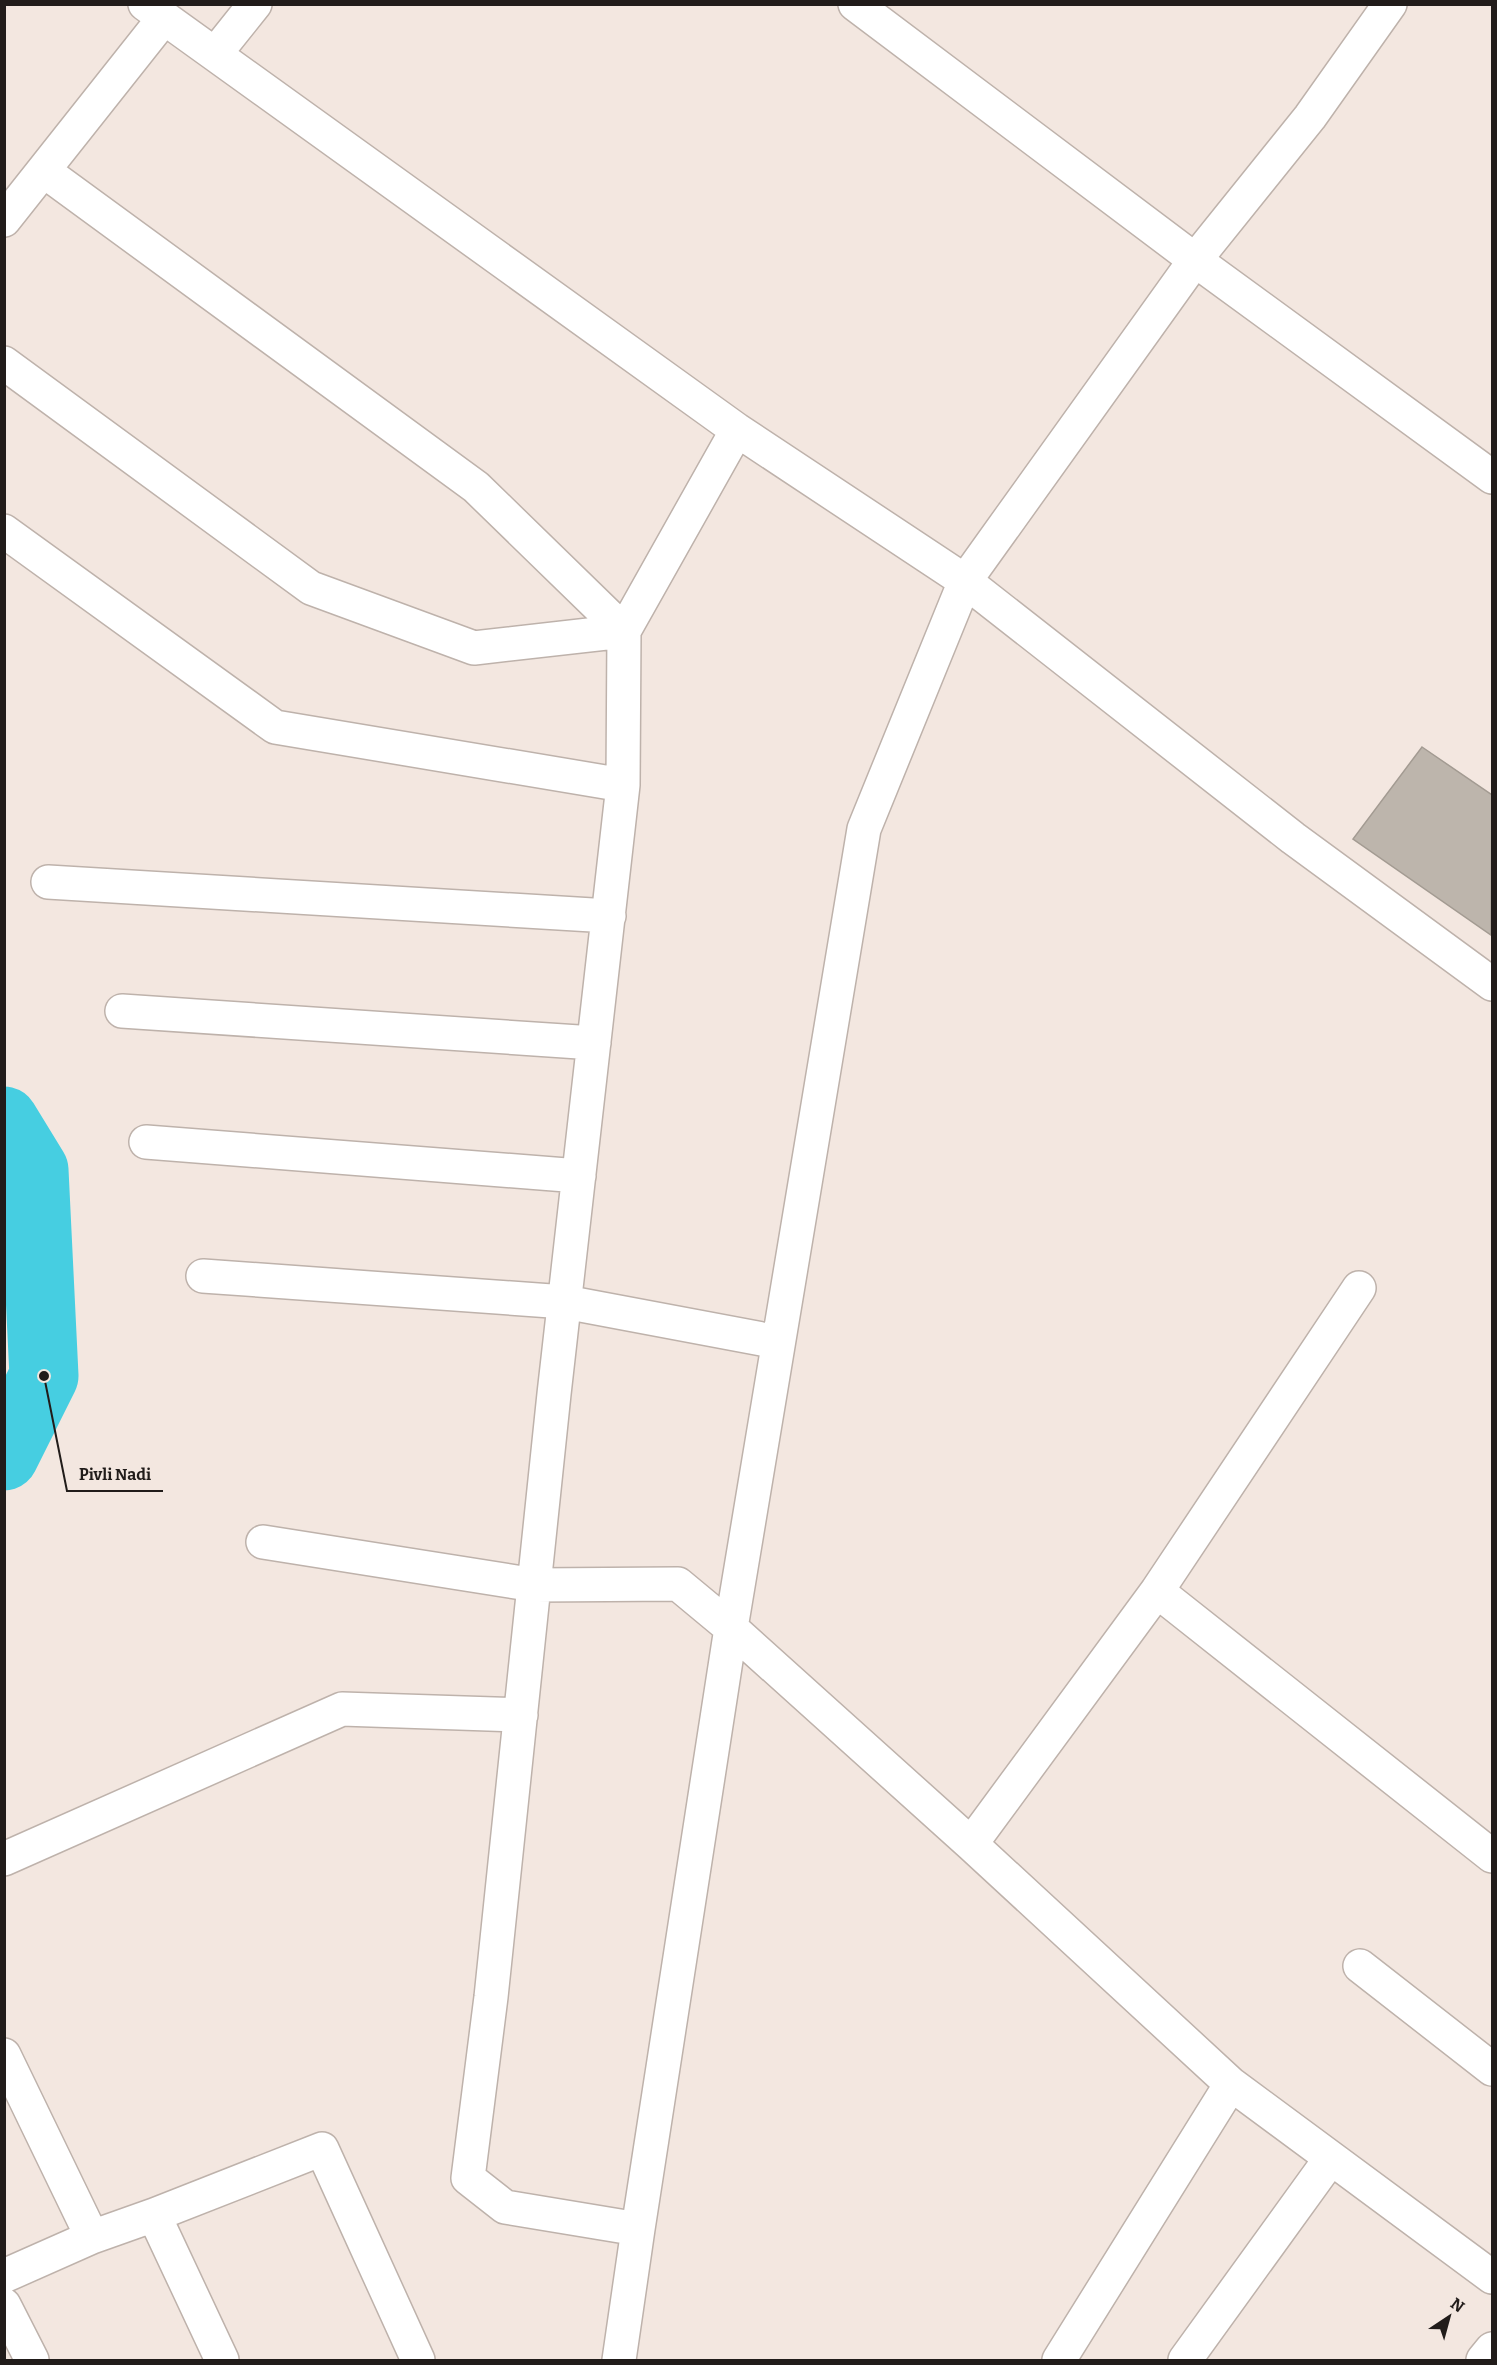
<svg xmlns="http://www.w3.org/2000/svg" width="1497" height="2365" font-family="Bitter,serif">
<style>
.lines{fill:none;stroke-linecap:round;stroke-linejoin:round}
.river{stroke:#46cee1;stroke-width:69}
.building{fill:#bdb5ac;stroke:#a39b92;stroke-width:1.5}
.minor-casing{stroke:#beb2ab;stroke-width:36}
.tertiary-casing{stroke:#beb2ab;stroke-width:36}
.minor{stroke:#fff;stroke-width:33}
.tertiary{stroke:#fff;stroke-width:33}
.leader{fill:none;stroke:#211c1a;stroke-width:2}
.callout-dot{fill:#211c1a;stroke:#f3e7e0;stroke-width:2}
.callout-label{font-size:16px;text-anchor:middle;font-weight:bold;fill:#211c1a;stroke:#f3e7e0;stroke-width:5;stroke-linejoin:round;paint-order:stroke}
</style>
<rect width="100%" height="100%" fill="#f3e7e0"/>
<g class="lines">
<path class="river" d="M4,1121L34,1170L44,1376L4,1456"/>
</g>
<path class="building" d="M1422,747L1492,795L1491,935L1353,839Z"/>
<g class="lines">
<g class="minor-casing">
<path id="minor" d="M145,4L737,430L965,581L1293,838L1492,984
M215,54L255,4
M44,171L476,487L624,631
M4,220L164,18
M4,363L311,588L474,648L624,631
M4,531L275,727L623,785L554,1394L491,1997L468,2178L505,2207L638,2229L619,2360
M623,785L624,631L737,430
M48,882L609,916
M122,1011L594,1043
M146,1142L579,1176
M203,1276L565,1302L778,1342
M263,1542L535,1585L678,1584L731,1628L971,1844L1231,2084L1492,2277
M1157,1591L1492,1856
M971,1844L1157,1591L1359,1288
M4,1859L342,1709L521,1715
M1360,1966L1492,2069
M4,2055L92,2237
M638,2229L731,1628L864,829L965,581L1195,260L1310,117L1390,4
M4,2276L92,2237L154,2215
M4,2305L32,2360
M222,2360L154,2215L322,2149L418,2360
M1059,2360L1231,2084
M1185,2360L1331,2158
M1483,2360L1492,2349"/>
</g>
<g class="tertiary-casing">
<path id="tertiary" d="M855,4L1195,260L1492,477"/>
</g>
<use href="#minor" class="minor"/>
<use href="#tertiary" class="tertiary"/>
</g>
<path class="leader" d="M44 1376L67 1491H163"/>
<circle class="callout-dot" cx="44" cy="1376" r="6"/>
<g class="callout-label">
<text x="115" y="1480">Pivli Nadi</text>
</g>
<rect width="1497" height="2365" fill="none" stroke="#211c1a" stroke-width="12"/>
<g transform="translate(1449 2317) rotate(36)" stroke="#f3e7e0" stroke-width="4.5" paint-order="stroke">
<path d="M0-4.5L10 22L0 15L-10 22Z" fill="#211c1a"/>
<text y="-9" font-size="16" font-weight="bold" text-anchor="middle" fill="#211c1a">N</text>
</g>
</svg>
